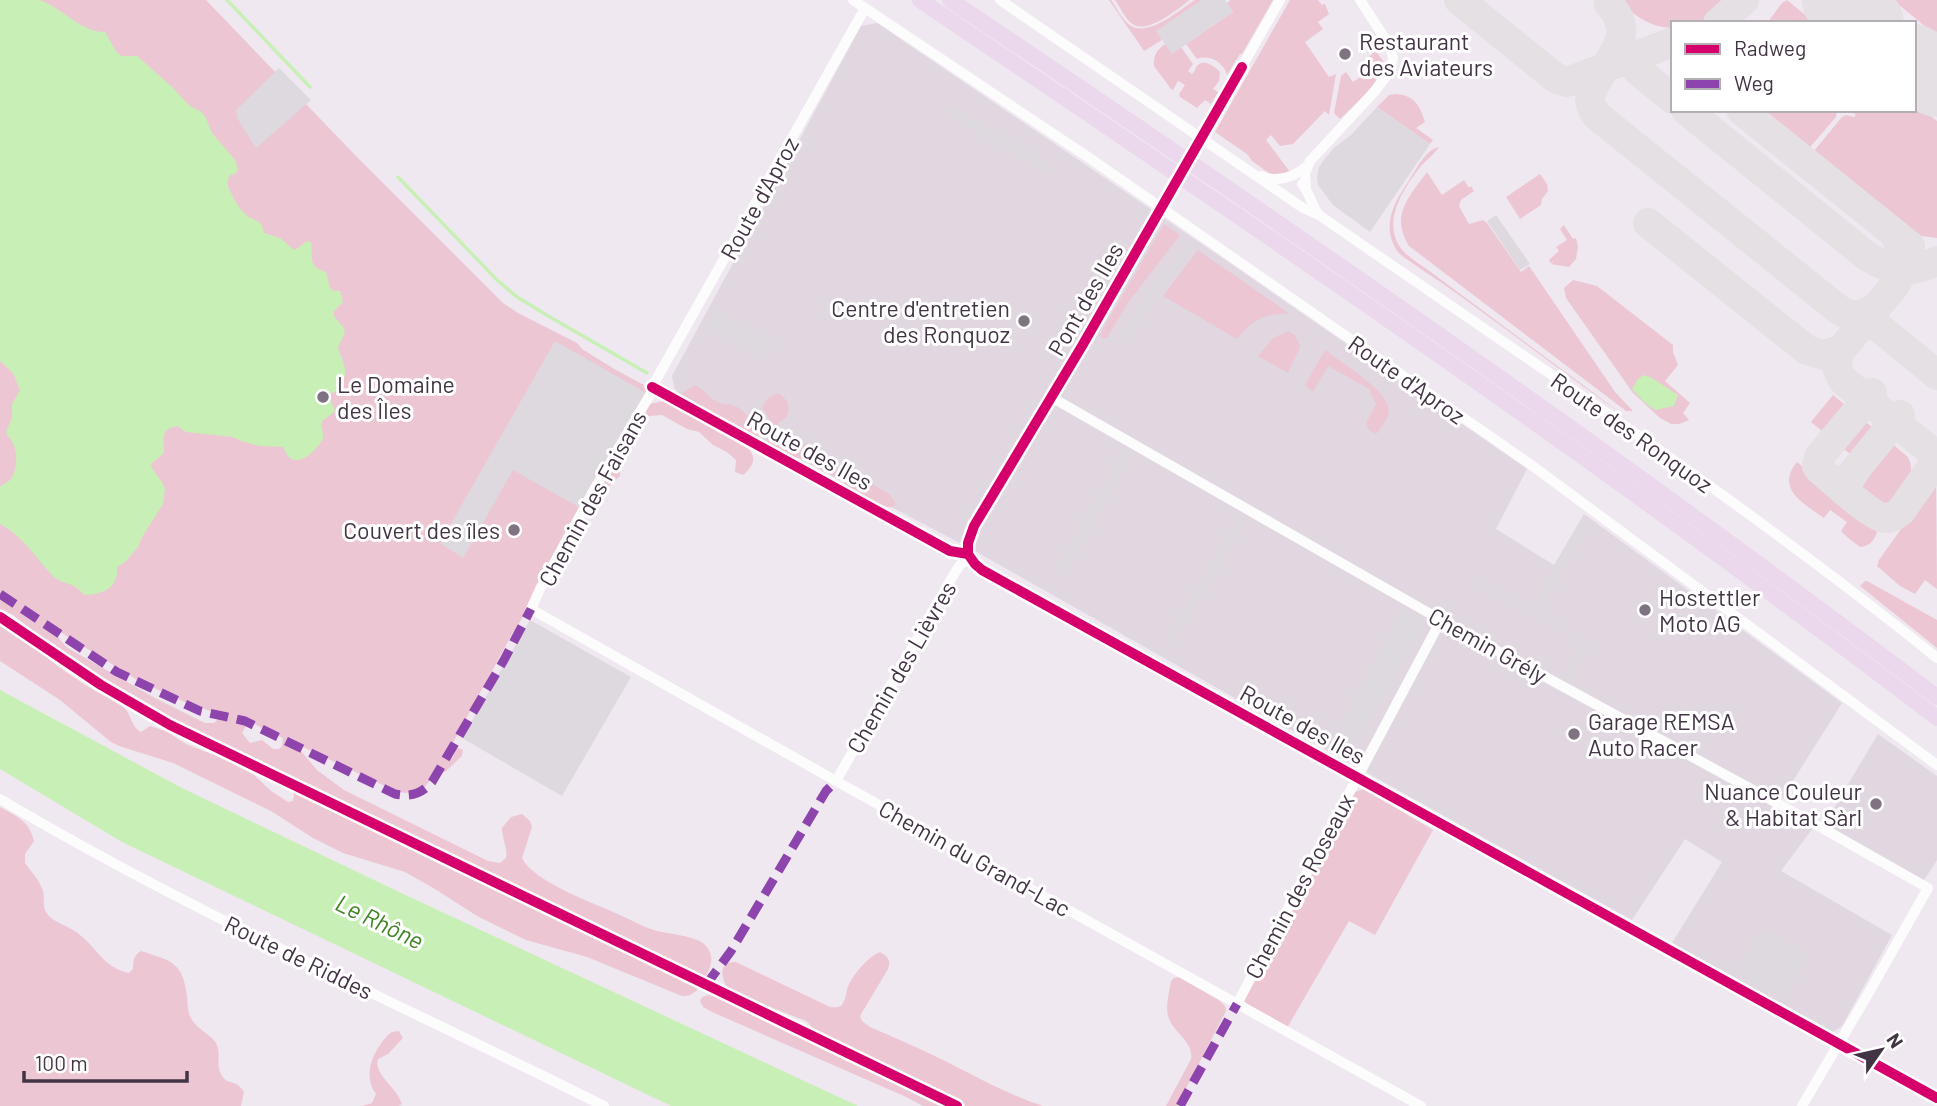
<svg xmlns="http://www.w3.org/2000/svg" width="1937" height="1106" font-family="Barlow,sans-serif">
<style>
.industrial{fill:#e0d7e1}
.green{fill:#ecc6d3;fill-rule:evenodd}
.parking{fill:#ded8df}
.water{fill:#c8f0b6}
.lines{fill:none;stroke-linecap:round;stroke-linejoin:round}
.stream{stroke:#c8f0b6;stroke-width:3.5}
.taxiway{stroke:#e4e0e4;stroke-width:30}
.runway{stroke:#e4e0e4;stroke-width:74}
.minor{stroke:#fdfcfd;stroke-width:10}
.highway{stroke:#ebd8ec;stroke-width:16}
.quiet{stroke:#8e44ad;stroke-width:9;stroke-dasharray:18 9;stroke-linecap:butt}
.cycleway-casing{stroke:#fff;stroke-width:15}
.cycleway{stroke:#d6006c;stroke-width:10}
.poi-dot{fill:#7f7381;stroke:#fff;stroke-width:2.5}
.labels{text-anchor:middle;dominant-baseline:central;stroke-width:6;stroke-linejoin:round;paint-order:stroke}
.poi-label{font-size:23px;fill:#433445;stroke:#fff;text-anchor:start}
.street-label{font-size:23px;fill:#433445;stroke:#fff}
.water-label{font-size:24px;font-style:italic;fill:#3e8422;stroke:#fff}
</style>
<rect width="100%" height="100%" fill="#efe8f0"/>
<path class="industrial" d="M877,23L1224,259L1527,469L1496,529L1554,565L1584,514L1842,703L1781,800L1825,823L1878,734L1937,776V860L1924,880L1813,828L1781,871L1892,935L1842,1026L1833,1032L1672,943L1722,862L1685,839L1632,920L1419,802L975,551L680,396L674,387L672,376L861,26Z"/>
<path class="green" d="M0,0H206L356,156L503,303L518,313L577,343L582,349L616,370L644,385L650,404L672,399L695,385C704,389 709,398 717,402C724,405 732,403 739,408C750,416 755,430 771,426V421L762,408C766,399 769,396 778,393C788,399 791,407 786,418L779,422L778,426L782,433L791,439L819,449L840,472L862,478L890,495L896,504L893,507H887L854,495L845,484L833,476L799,458L781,453L773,449L766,438L761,436L744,434L733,437V439C752,448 762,459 743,475L735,472L736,460L727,452L713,445L699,432L687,429L662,415L638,417L633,424L639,432C639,436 632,450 629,455L617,461L620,466V476L610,485L600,500L598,501L589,495L587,502L591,509L588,512L579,513L547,579L512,634L449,750L447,755L451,758L453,757L456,749L459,748L463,750L462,756L445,772L434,775L424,788L418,791L405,793L395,791L301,746V751L317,770L344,790L488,861L500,863L506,858C508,848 502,839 502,828L511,817L522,814L530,821L532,827L522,858C533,881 589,901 613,912C628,918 642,927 657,931C670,934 695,936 704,944C715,954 712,966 705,978C699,987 695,997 682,996L587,957L526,940L477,916L435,889L405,872L343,853L313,838L271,811L173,763L119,746L111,742L60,700L0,661V624C27,639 49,661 75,678C90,689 107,696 122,706C132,713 130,726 141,732L150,726L166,731L186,744L222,758L254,775L271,791L288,802L293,801L294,796L291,786L276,774L254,764L221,742L159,714L106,683L43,639L13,615L0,609ZM57,630L139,681L187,703L219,714L218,719L214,723H205L155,698L68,648C63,643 56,638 57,630ZM254,724L283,738L282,746L279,749H273L262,740L250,743L242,733L246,726Z
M1109,0H1111C1116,7 1121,17 1127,23C1145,41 1179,10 1195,0H1202L1157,31L1162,40L1144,51Z
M1115,0H1190C1177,9 1147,36 1131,23C1125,18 1120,7 1115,0Z
M1231,0H1273L1242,54H1240L1227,75C1224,62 1209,54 1197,59L1186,44L1233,12L1227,3Z
M1290,0H1318L1322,5L1325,4L1329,14L1318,22L1323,29L1305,42L1329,77L1336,74L1329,115L1325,111L1293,144L1280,146L1271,135L1266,140L1290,172L1273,176L1252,161L1247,154L1215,132Z
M1617,0H1732C1711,21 1702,23 1673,23V28C1649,28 1634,14 1617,0Z
M1787,0L1815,23H1767L1782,3Z
M1893,0H1937V36Z
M1165,44L1172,53L1181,47L1193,64L1188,71L1192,74C1195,72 1195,69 1197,66C1204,58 1215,67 1220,72L1219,81L1213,89L1218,92L1211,104L1205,100L1197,108L1180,97L1179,94L1185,85L1178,81L1173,90L1171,89L1154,66C1153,55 1157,50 1165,44Z
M1376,51L1383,61C1380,85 1356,103 1340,119L1334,113L1341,76L1346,72L1353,82L1370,71L1364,61Z
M1397,94C1415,96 1420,106 1425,122L1416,128L1433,140L1430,144L1377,107L1389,95Z
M1914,103L1937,121V238L1913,235L1901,229L1818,163L1813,155L1814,151L1842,117L1846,115L1854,117L1856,115L1850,110H1914Z
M1752,110H1837V111L1836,117L1811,146L1806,149H1799Z
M1439,147C1434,155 1427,159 1421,166C1402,190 1378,227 1406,254C1413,260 1421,265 1428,270L1626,417C1566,375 1508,330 1449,288C1440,281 1401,257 1397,251C1381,225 1394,203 1408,182C1416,170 1425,150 1439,147Z
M1427,172L1442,195L1464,180L1469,188L1471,186L1474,191L1461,200L1459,206L1469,224L1483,220L1487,223L1521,272L1529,266L1615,392L1633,411H1626L1409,246C1390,215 1409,197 1427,172Z
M1540,174L1547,184L1548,191L1542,199L1541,205L1520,219L1506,197Z
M1164,224L1180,235L1127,304L1107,338H1102L1100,335L1103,329Z
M1564,225L1573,239L1576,238L1578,247L1576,259L1569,267L1551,264L1554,261L1550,263L1549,260L1559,251L1556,247L1567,240L1560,229Z
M1198,250L1290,314C1262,314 1256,317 1237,339L1163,296Z
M1573,280L1597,286L1673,345V352L1678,365L1665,381L1690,403L1683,413L1689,420L1679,424H1671L1660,418L1633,393L1566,298L1564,288Z
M1287,331C1295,333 1298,339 1300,347L1288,373L1258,356L1272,339Z
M1325,350C1339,361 1390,392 1389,410C1389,418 1381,428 1376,434L1369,430L1366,423L1376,404L1370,392L1371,390L1328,366L1313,392L1305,385Z
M1833,395L1908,457C1909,460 1911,464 1911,468C1913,495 1871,525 1862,487L1872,472L1811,422Z
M1797,462L1877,528C1878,537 1870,547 1860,547L1847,537L1841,531L1847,522L1830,510L1824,518C1803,503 1775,489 1797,462Z
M1936,480L1937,589L1925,580L1915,594L1900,586L1877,566L1879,560Z
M1865,581H1867L1937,620V648L1860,586Z
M1364,789L1433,830L1375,935L1349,921L1287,1028L1247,1005L1244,1000L1355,792Z
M0,807C17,817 29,820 34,841L25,854V863C32,873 39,879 43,891C45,897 42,906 46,912C51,921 65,925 73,930C95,943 102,968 129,973L133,969C133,961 134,955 141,951C172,961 183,962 187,997C188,1004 187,1011 191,1018C197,1030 213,1035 217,1045C221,1056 215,1067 223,1077C228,1085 236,1079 244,1092L241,1106H0Z
M880,952C888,957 891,959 888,969L860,1016L862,1021L870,1027C893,1037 917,1047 939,1058C974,1075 1006,1094 1043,1106H923L904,1096L712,1012L703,1007L700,1001L702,997L708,995L721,998L794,1036C804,1037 821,1032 806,1021L729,991C722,981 716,961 736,962L830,1007C833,1007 838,1008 841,1006C846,1001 846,990 849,984C855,972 868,957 880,952Z
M1179,977L1220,1001L1225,1006L1226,1011L1177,1106H1166L1191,1059C1194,1043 1176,1034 1170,1021C1164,1009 1169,994 1171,981L1174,978Z
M399,1031L403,1038L388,1054L378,1059C373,1074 397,1087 402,1104L399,1106H362L372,1103L376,1094C362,1075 373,1051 388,1035L392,1032Z"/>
<path class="parking" d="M1202,0H1225L1233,12L1172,54L1156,31Z
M279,68L311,100L256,148L237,118L236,110Z
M950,105L1053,167L1048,174L946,112Z
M1377,107L1430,144L1370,232L1333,205L1318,185L1317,178L1319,167L1323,161L1334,148L1352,134Z
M1496,215L1530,264L1520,270L1487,221Z
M1186,244L1193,249L1141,319L1127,344L1118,339L1132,314Z
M715,310L775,345L761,356L707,324Z
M555,341L648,394L582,509L513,470L463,558L440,543Z
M1127,446L1134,450L1065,572L1057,568Z
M1239,517L1246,521L1174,642L1167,638Z
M1582,519L1589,523L1543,605L1536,601Z
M1481,581L1583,639L1582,641L1590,645L1570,682L1563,678L1582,641L1480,583Z
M1404,608L1427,620L1349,755L1331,744Z
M530,620L631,677L562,796L462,738Z
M1762,928L1809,954L1783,999L1737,972Z"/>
<path class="water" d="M0,0C10,0 31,0 40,0C62,8 82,33 105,32L117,53L122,56H137L172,87L191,107L200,111L205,116L212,133L235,160L238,169L235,174L230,175L227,183C230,193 237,206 245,214C255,223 261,217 264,233L280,238L294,250C300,248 302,243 308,241L311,243C313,258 307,266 326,272L330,288L333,291H340L343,302L334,311V316C348,334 347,327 338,348C344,367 349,367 341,389L328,395L335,411C332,415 323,419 322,422C320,426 324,432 323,438C319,448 299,469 288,456C286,454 285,450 283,447L260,446L244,442L233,437L186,432L178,426C160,428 164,439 164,453L151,464L152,468L163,484L165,489L163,504L142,537L138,547L125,562L117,567C119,587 104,594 85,595C81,592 77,587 72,585C64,582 59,582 52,575C35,557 23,536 0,524V487C3,484 7,483 10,480C18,471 18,451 12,441C10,438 7,436 6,432L12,418V404L20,390L13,373L0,361Z
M1644,375L1652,378L1678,395L1674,406L1655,410L1643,401L1632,389L1638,379Z
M0,690L182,788L397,891L858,1106H671L122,842L0,769Z"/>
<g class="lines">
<path class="stream" d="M227,0L310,87
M398,177L497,280L517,297L550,317L647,373"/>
<path class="taxiway" d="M1459,0L1557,79L1567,82L1673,42
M1609,4C1635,33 1614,51 1598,79C1595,85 1590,92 1590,99C1590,106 1593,109 1596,115L1838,309C1850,317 1861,317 1873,309
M1718,23L1744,0
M1637,70L1673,99
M1686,110L1868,257C1897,273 1907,274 1937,261
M1741,110L1910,246
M1648,223L1807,350L1823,355L1841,350
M1895,235L1904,253L1903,270L1895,285L1841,350C1835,362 1836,370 1844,381L1937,456
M1873,309L1872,316L1876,325L1937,375
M1872,393L1819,457L1817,466L1820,470C1832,480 1872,517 1885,518C1892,518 1896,515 1901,511L1934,464L1935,459L1932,451
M1847,493L1845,484L1847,480L1900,415"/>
<path class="runway" d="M1839,0L1867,23
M1914,61L1937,80"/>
<path class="minor" d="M853,0L1088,157L1530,464L1937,765
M1000,0L1303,208L1319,215C1527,359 1740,499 1937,658
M865,8L652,387L950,551L968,554
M1261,176C1278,183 1294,177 1307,166
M1302,184C1310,193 1311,205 1319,215
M1306,189L1305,173L1310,161L1375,91L1391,70L1393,58L1390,46L1360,0
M654,388L595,488L540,589L531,609L836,781L1421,1106
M1051,397L1441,620L1808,820L1928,888L1868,994L1802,1106
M968,554L975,564L982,570L1937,1098
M968,554V543L974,526L1082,346L1280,0
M836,781L954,574L960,565L970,558
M0,799C194,914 402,1005 604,1106
M1237,1004L1441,620"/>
<path class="highway" d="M920,0C1264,232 1607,466 1937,718
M950,0C1285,225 1616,454 1937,697"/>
<path class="quiet" d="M0,594L117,672L200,711L245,721L395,794C411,797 421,794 432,782L504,660L531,609
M706,985L731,951L826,791L836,781
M1180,1106L1237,1004"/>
<g class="cycleway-casing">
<path id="cycleway" d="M652,387L950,551L968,554
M968,554L975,564L982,570L1937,1098
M968,554V543L974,526L1082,346L1242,67
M0,617L101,685L170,725L957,1106"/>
</g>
<use href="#cycleway" class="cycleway"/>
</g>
<g class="poi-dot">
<circle cx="1345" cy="54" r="7"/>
<circle cx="1024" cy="321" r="7"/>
<circle cx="323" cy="397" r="7"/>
<circle cx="514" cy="530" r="7"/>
<circle cx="1645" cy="610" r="7"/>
<circle cx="1574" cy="734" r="7"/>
<circle cx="1876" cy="804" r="7"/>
</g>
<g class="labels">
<g class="poi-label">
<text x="1359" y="41">Restaurant<tspan x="1359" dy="26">des Aviateurs</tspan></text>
<text x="1010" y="308" text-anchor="end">Centre d'entretien<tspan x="1010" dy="26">des Ronquoz</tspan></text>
<text x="337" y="384">Le Domaine<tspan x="337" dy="26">des Îles</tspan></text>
<text x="500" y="530" text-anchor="end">Couvert des îles</text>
<text x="1659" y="597">Hostettler<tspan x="1659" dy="26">Moto AG</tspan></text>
<text x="1588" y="721">Garage REMSA<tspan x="1588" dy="26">Auto Racer</tspan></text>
<text x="1862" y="791" text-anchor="end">Nuance Couleur<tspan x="1862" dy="26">&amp; Habitat Sàrl</tspan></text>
</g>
<g class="street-label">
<text transform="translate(759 198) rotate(-61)">Route d'Aproz</text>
<text transform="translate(1085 299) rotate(-60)">Pont des Iles</text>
<text transform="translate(1407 379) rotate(35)">Route d'Aproz</text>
<text transform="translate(1632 432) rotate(35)">Route des Ronquoz</text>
<text transform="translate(810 450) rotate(29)">Route des Iles</text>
<text transform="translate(592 498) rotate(-61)">Chemin des Faisans</text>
<text transform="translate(1488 645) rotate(29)">Chemin Grély</text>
<text transform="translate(901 667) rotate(-60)">Chemin des Lièvres</text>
<text transform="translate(1303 724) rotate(29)">Route des Iles</text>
<text transform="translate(975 858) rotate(29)">Chemin du Grand-Lac</text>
<text transform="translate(1299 886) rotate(-62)">Chemin des Roseaux</text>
<text transform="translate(299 957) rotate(26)">Route de Riddes</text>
</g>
<g class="water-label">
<text transform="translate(380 921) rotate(26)">Le Rhône</text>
</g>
</g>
<rect x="1671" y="21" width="245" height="91" fill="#ffffff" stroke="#b4aeb5" stroke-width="2"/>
<rect x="1685" y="44" width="35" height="10" fill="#d6006c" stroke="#b4aeb5" stroke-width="2"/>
<text x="1734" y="56" font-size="21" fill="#433445">Radweg</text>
<rect x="1685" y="79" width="35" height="10" fill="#8e44ad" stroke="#b4aeb5" stroke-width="2"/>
<text x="1734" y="91" font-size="21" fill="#433445">Weg</text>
<g transform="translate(1881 1050) rotate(56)" stroke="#ffffff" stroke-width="5" paint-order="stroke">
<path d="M0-5L12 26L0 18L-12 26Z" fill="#433445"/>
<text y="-10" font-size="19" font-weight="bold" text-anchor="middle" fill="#433445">N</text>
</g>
<path d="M24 1071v10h163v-10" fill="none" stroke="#433445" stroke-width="3.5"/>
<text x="35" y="1071" font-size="21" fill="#433445" stroke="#ffffff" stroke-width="5" paint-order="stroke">100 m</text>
</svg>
